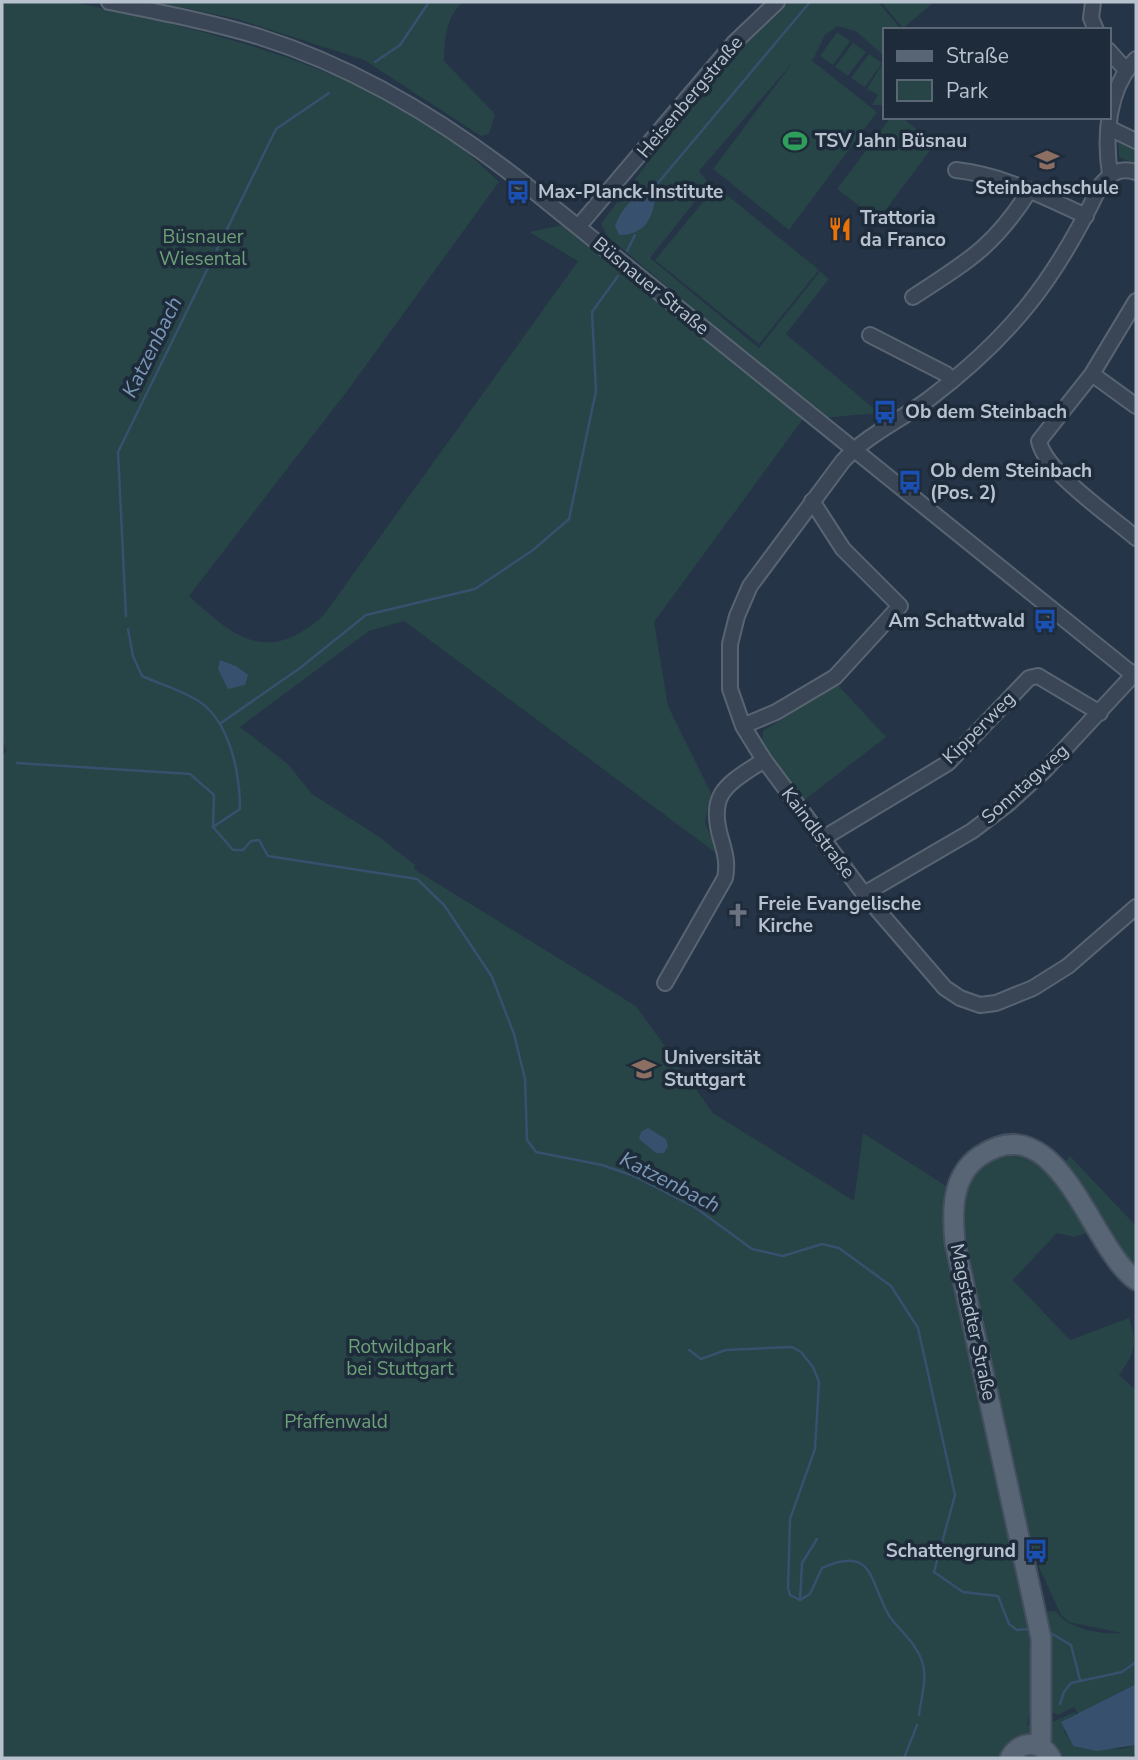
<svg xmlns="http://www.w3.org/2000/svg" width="1138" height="1760" font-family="'Nunito Sans',sans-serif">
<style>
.green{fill:#274446}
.water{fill:#37506e}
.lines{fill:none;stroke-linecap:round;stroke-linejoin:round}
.stream{stroke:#37506e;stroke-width:2.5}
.minor-casing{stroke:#586472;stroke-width:18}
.major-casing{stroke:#434f5e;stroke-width:23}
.minor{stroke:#3a4655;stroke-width:14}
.major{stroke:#586575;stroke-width:19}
.labels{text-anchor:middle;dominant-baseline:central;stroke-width:7;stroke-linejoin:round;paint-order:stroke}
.street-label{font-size:19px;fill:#b8c1ce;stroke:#1e2b3a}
.poi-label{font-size:19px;font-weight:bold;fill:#b8c1ce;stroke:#1e2b3a;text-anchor:start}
.park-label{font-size:19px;fill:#6da177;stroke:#1e2b3a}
.water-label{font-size:21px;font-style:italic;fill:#7c98b8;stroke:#1e2b3a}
</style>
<rect width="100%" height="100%" fill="#253446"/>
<path class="green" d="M2,2C23,2 45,0 66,2C90,4 116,12 139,17C262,43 410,90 499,182L348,390L189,596C235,638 267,665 323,616L578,261L529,232L563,225L803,419L654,622L668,706L711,793L705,823L720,856L404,621L369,631L240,727L288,764L312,794L378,836L415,865L414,869L636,1006L713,1113L854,1201L863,1133L951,1189L1029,1625L1032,1706L1027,1725L1047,1730L1052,1722L1075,1712L1076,1714L1066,1719L1064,1731L1073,1746L1121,1749L1136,1745V1755L1122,1758H2V755L7,751L2,740Z
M156,2H463C445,19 445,38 444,61L495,114L489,134L481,136L364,60L237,19Z
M789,2H878L902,30H884V56L857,32L838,26L825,35L813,60L810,59L877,112L789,230L713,169L793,62L699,171L709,184L650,258L759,348L820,271L829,279L786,334L879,413L823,418L607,236L601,223L728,60Z
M881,2H934L903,28Z
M837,32L850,41L833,65L820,56Z
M853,43L866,52L848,76L835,67Z
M869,54L882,63L865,87L851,78Z
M884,61V105H872L878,95L867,89Z
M891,117H902L935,144L878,220L837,189Z
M1118,139L1136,147V164L1119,157Z
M716,186L819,270L759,344L655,260Z
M837,684L886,737L803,801L762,743L763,731Z
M1003,1154L1029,1156L1051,1170L1089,1232L1074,1237L1057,1233L1013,1280L1070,1340L1129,1318C1138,1344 1135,1353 1119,1375L1136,1390V1684L1078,1714L1074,1707L1058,1715L1048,1710L1045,1612L1056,1611C1067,1629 1102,1635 1121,1633L1069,1622L1061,1615L1038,1565L1040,1556L1027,1539L959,1222C966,1186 967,1169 1003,1154Z
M1070,1156L1136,1226V1270L1130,1265L1063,1164Z"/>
<path class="water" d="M658,183C654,211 651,235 619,235L615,226C624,203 637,194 658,183Z
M220,660L236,666L248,675L245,685L228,689L218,669Z
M648,1128L666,1139L668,1146L664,1153H656L639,1139L641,1132Z
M1136,1684V1745L1097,1751L1073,1746L1061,1722Z"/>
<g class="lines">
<path class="stream" d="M375,62L400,45L429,2
M658,183L810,2
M627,251L635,235
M126,616L118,452L276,129L329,93
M128,629L133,656L142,676C160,684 180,690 197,700C230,720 240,774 240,809L213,827L233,850H243L251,841L259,840L268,856L417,879L444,905L492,977L514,1034L525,1079L527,1140L536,1152L602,1165L634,1176L696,1208L752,1249L783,1256L822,1244L839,1248L891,1286L918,1328L955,1495L934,1572L963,1592L998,1596L1009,1624L1017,1630L1029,1629
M221,723L300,668L366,615L475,589L533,550L569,519L596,391L592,312L618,276
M17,763L190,774L214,795L213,827
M689,1350L701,1359L726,1350L792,1347L801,1352L813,1367L819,1382L815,1449L790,1519L788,1588L790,1595L800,1600L810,1594L822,1568C876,1544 869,1584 890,1617C901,1632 916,1643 922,1661C928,1678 921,1698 919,1715
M800,1600L802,1563L817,1539
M1049,1632L1071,1645L1080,1680
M1060,1704L1064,1692L1071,1683L1122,1672L1136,1662
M904,1758L917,1725"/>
<g class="minor-casing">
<path id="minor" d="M109,2C159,12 211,22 260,37C358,68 446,122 526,185L1136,677
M1093,2L1091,18L1096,30
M1108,50L1126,70
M1109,128L1136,141
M956,170C1003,175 1044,197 1086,216
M1136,172C1119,167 1111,173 1100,186C1056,279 1012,336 929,399C901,420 868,434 843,461L750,586L737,616L730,644V689L743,726L764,760L864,894L945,988L960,998L980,1005L996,1003L1033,988L1068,966L1136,907
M1110,174C1104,135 1108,88 1136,59
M578,227L734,43L777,2
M913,297C968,261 994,247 1030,190
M1136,301L1092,374L1039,441C1045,472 1111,516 1136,538
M870,335L946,374L952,380
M1092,374L1136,406
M743,726L776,712L835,677L900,606L843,549L812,501
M822,839L948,763L1029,678L1038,676L1100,713
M864,894L972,831L1009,803L1046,769L1136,672
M665,983L725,878C728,863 725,853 721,839C707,792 728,784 764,760"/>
</g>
<g class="major-casing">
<path id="major" d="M1041,1746V1638L955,1243C952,1212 951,1176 980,1156C1059,1103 1090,1248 1136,1280
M1010,1758C1020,1740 1041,1740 1051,1758"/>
</g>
<use href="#minor" class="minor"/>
<use href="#major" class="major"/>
</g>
<defs>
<g id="stadium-bare" transform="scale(1.89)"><path d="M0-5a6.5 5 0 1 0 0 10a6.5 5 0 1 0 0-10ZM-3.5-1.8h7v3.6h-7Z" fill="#2e9e5b" stroke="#1e2b3a" stroke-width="2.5" paint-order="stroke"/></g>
<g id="school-bare" transform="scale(1.89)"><path d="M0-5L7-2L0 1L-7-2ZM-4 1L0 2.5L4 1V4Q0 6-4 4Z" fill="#8d6e63" stroke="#1e2b3a" stroke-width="2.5" paint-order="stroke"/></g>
<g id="bus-bare" transform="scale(1.89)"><path d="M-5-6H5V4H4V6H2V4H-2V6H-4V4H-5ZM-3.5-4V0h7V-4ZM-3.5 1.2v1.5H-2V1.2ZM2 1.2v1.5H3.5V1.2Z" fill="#1a4fb4" stroke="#1e2b3a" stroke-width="2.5" paint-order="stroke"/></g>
<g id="restaurant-bare" transform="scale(1.89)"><path d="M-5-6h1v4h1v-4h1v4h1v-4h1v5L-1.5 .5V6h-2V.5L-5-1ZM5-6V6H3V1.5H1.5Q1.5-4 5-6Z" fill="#e8710a" stroke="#1e2b3a" stroke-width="2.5" paint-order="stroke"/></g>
<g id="church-bare" transform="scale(1.89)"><path d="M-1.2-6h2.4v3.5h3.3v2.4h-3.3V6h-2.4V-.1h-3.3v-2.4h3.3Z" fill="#6b7280" stroke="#1e2b3a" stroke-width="2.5" paint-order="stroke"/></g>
<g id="university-bare" transform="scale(1.89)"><path d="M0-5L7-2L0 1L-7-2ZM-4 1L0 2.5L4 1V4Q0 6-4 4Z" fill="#8d6e63" stroke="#1e2b3a" stroke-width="2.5" paint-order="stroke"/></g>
</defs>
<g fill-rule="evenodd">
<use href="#stadium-bare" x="795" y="141"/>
<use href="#school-bare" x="1047" y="160"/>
<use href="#bus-bare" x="518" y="192"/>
<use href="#restaurant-bare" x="840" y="229"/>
<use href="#bus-bare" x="885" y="412"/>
<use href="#bus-bare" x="910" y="482"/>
<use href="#bus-bare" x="1045" y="621"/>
<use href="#church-bare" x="738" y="915"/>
<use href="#university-bare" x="644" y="1069"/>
<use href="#bus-bare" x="1036" y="1551"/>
</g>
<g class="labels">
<g class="street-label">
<text transform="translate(690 97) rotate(-50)">Heisenbergstraße</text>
<text transform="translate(651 286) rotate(39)">Büsnauer Straße</text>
<text transform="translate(979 728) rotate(-45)">Kipperweg</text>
<text transform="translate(1025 784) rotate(-42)">Sonntagweg</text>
<text transform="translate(818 833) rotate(53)">Kaindlstraße</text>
<text transform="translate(973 1322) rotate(78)">Magstadter Straße</text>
</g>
<g class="poi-label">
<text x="815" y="141">TSV Jahn Büsnau</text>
<text x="1047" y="188" text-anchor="middle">Steinbachschule</text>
<text x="538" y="192">Max-Planck-Institute</text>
<text x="860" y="218">Trattoria<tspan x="860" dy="22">da Franco</tspan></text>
<text x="905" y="412">Ob dem Steinbach</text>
<text x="930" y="471">Ob dem Steinbach<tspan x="930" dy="22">(Pos. 2)</tspan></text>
<text x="1025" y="621" text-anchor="end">Am Schattwald</text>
<text x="758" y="904">Freie Evangelische<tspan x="758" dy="22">Kirche</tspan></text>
<text x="664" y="1058">Universität<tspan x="664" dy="22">Stuttgart</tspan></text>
<text x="1016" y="1551" text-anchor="end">Schattengrund</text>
</g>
<g class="park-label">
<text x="203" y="237">Büsnauer<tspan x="203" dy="22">Wiesental</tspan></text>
<text x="400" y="1347">Rotwildpark<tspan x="400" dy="22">bei Stuttgart</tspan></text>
<text x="336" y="1422">Pfaffenwald</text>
</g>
<g class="water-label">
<text transform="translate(152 347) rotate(-64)">Katzenbach</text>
<text transform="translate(670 1182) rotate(27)">Katzenbach</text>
</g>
</g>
<rect width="1138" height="1760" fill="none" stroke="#b8c1ce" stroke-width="7"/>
<rect x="883" y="28" width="228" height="91" fill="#1e2b3a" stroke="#5c6775" stroke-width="2"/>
<rect x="897" y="51" width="35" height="10" fill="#586575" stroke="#5c6775" stroke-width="2"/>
<text x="946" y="63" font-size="21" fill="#b8c1ce">Straße</text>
<rect x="897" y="80" width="35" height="21" fill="#274446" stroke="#5c6775" stroke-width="2"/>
<text x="946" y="98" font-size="21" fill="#b8c1ce">Park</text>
</svg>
